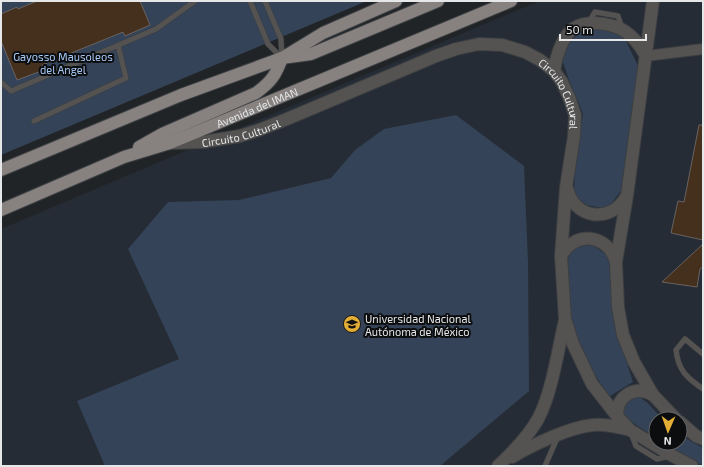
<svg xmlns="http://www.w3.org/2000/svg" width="704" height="467" font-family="'Exo 2',sans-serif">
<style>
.built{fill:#262c35;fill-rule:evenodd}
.green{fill:#344357}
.building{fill:#452f1d;stroke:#686360}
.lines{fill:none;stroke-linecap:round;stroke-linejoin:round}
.service-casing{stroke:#3c3f42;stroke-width:6}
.minor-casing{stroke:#3c3f42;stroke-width:12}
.tertiary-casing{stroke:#3c3f42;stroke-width:14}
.primary-casing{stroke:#3c3f42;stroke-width:14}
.service{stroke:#555352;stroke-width:5}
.minor{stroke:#555352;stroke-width:10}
.tertiary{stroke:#555352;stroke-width:12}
.primary{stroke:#878280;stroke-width:12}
.labels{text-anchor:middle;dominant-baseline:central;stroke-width:4;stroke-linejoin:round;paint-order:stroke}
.park-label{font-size:11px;fill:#a7c9f6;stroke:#0c0d0e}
.street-label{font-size:11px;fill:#e5e7e9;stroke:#0c0d0e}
.poi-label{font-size:11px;fill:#e5e7e9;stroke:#0c0d0e;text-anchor:start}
</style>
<rect width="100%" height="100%" fill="#212427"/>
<path class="built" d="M539,1H703V466H1V229ZM656,419H680V443H656Z"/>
<path class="green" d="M1,1H367L1,155Z
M603,28L617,31L626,41L639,68L621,191L607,209L587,205L574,196L575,164L583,114L568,77L561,56L570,41L582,31Z
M456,115L524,166L528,261L529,391L440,466H105L77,401L179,359L128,249L168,202L239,200L331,178L355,150L384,129Z
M582,245L594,246L608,256L623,351L633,382L610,396C593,375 578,350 572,323C570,310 569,296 568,283C567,264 563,255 582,245Z
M638,396L648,403L662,419H656V438L621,415L628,401Z
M680,435L703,448V466L663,443H680Z"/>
<path class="building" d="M37,1H140L150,25L125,36L123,32L42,65L44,70L17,80L1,41V14L17,7L18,9Z
M699,125H703V240L671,233L678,201L684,202Z
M703,244V267L700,269L697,287L662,282Z"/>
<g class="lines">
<g class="service-casing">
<path id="service" d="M250,1L268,44L281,57
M265,1L281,39L282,57
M589,22L595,12L618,16L622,28
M1,82L11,91L156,29L195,1
M34,121L126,78L118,45
M703,354L685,339L676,350C678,370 687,378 703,389
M631,433L636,446L657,459L670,456
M545,466L558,436"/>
</g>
<g class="minor-casing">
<path id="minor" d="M646,56L703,49"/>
</g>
<g class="tertiary-casing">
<g id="tertiary">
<path d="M653,1L627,196L616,262L618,307L623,335L634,362L653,395L676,419"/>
<path d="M554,71C556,57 562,36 574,28C580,24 588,23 595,23C620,24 634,34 646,56"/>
<path id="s1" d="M171,143L203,142L240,136L259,130L287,119L436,56L456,49L479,44L502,45L525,52L540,60L554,71L562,82L569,97L575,115L574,136L566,187L561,256L565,319L573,344L592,384L617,416L630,430L671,455L692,466"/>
<path d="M567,188C574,219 610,224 626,197"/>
<path d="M561,256C575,230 608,234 616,262"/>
<path d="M617,416C617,395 635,385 653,395"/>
<path d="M680,422L696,436L703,439"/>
<path d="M512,457C532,445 570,427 593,425C606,424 618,427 630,430"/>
<path d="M498,466C512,453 529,435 538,419C552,393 558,349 565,320"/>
</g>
</g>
<g class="primary-casing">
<g id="primary">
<path d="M139,147L162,134L256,93C271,82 276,75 282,58L323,33L396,1"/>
<path d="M1,170L181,95L282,58L311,54L438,1"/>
<path id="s2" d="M1,210L124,157L170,143L511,1"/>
</g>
</g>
<use href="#service" class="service"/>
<use href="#minor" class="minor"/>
<use href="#tertiary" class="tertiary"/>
<use href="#primary" class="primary"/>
</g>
<defs>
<g id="university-disc" transform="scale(0.9)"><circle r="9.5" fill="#e3ae35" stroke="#0c0d0e"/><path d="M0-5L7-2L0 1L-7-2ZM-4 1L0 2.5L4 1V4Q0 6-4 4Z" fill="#111"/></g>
</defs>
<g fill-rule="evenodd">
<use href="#university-disc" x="352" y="324"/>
</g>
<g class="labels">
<g class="park-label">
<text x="63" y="56">Gayosso Mausoleos<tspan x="63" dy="13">del Angel</tspan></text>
</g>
<g class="street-label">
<text stroke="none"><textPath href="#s1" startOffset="431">Circuito Cultural</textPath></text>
<text stroke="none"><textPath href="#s2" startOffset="276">Avenida del IMAN</textPath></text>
<text stroke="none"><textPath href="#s1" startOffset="71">Circuito Cultural</textPath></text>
</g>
<g class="poi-label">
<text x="365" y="318">Universidad Nacional<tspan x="365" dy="13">Autónoma de México</tspan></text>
</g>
</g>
<rect width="704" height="467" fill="none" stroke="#e5e7e9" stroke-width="4"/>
<g transform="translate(668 431) rotate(182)"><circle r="19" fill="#0c0d0e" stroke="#636466"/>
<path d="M0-3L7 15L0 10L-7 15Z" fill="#e3ae35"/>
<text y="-6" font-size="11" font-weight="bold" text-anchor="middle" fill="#e5e7e9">N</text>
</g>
<path d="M560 34v6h86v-6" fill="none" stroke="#e5e7e9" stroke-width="2"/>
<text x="566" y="34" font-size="12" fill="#e5e7e9" stroke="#0c0d0e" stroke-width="3" paint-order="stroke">50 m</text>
</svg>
